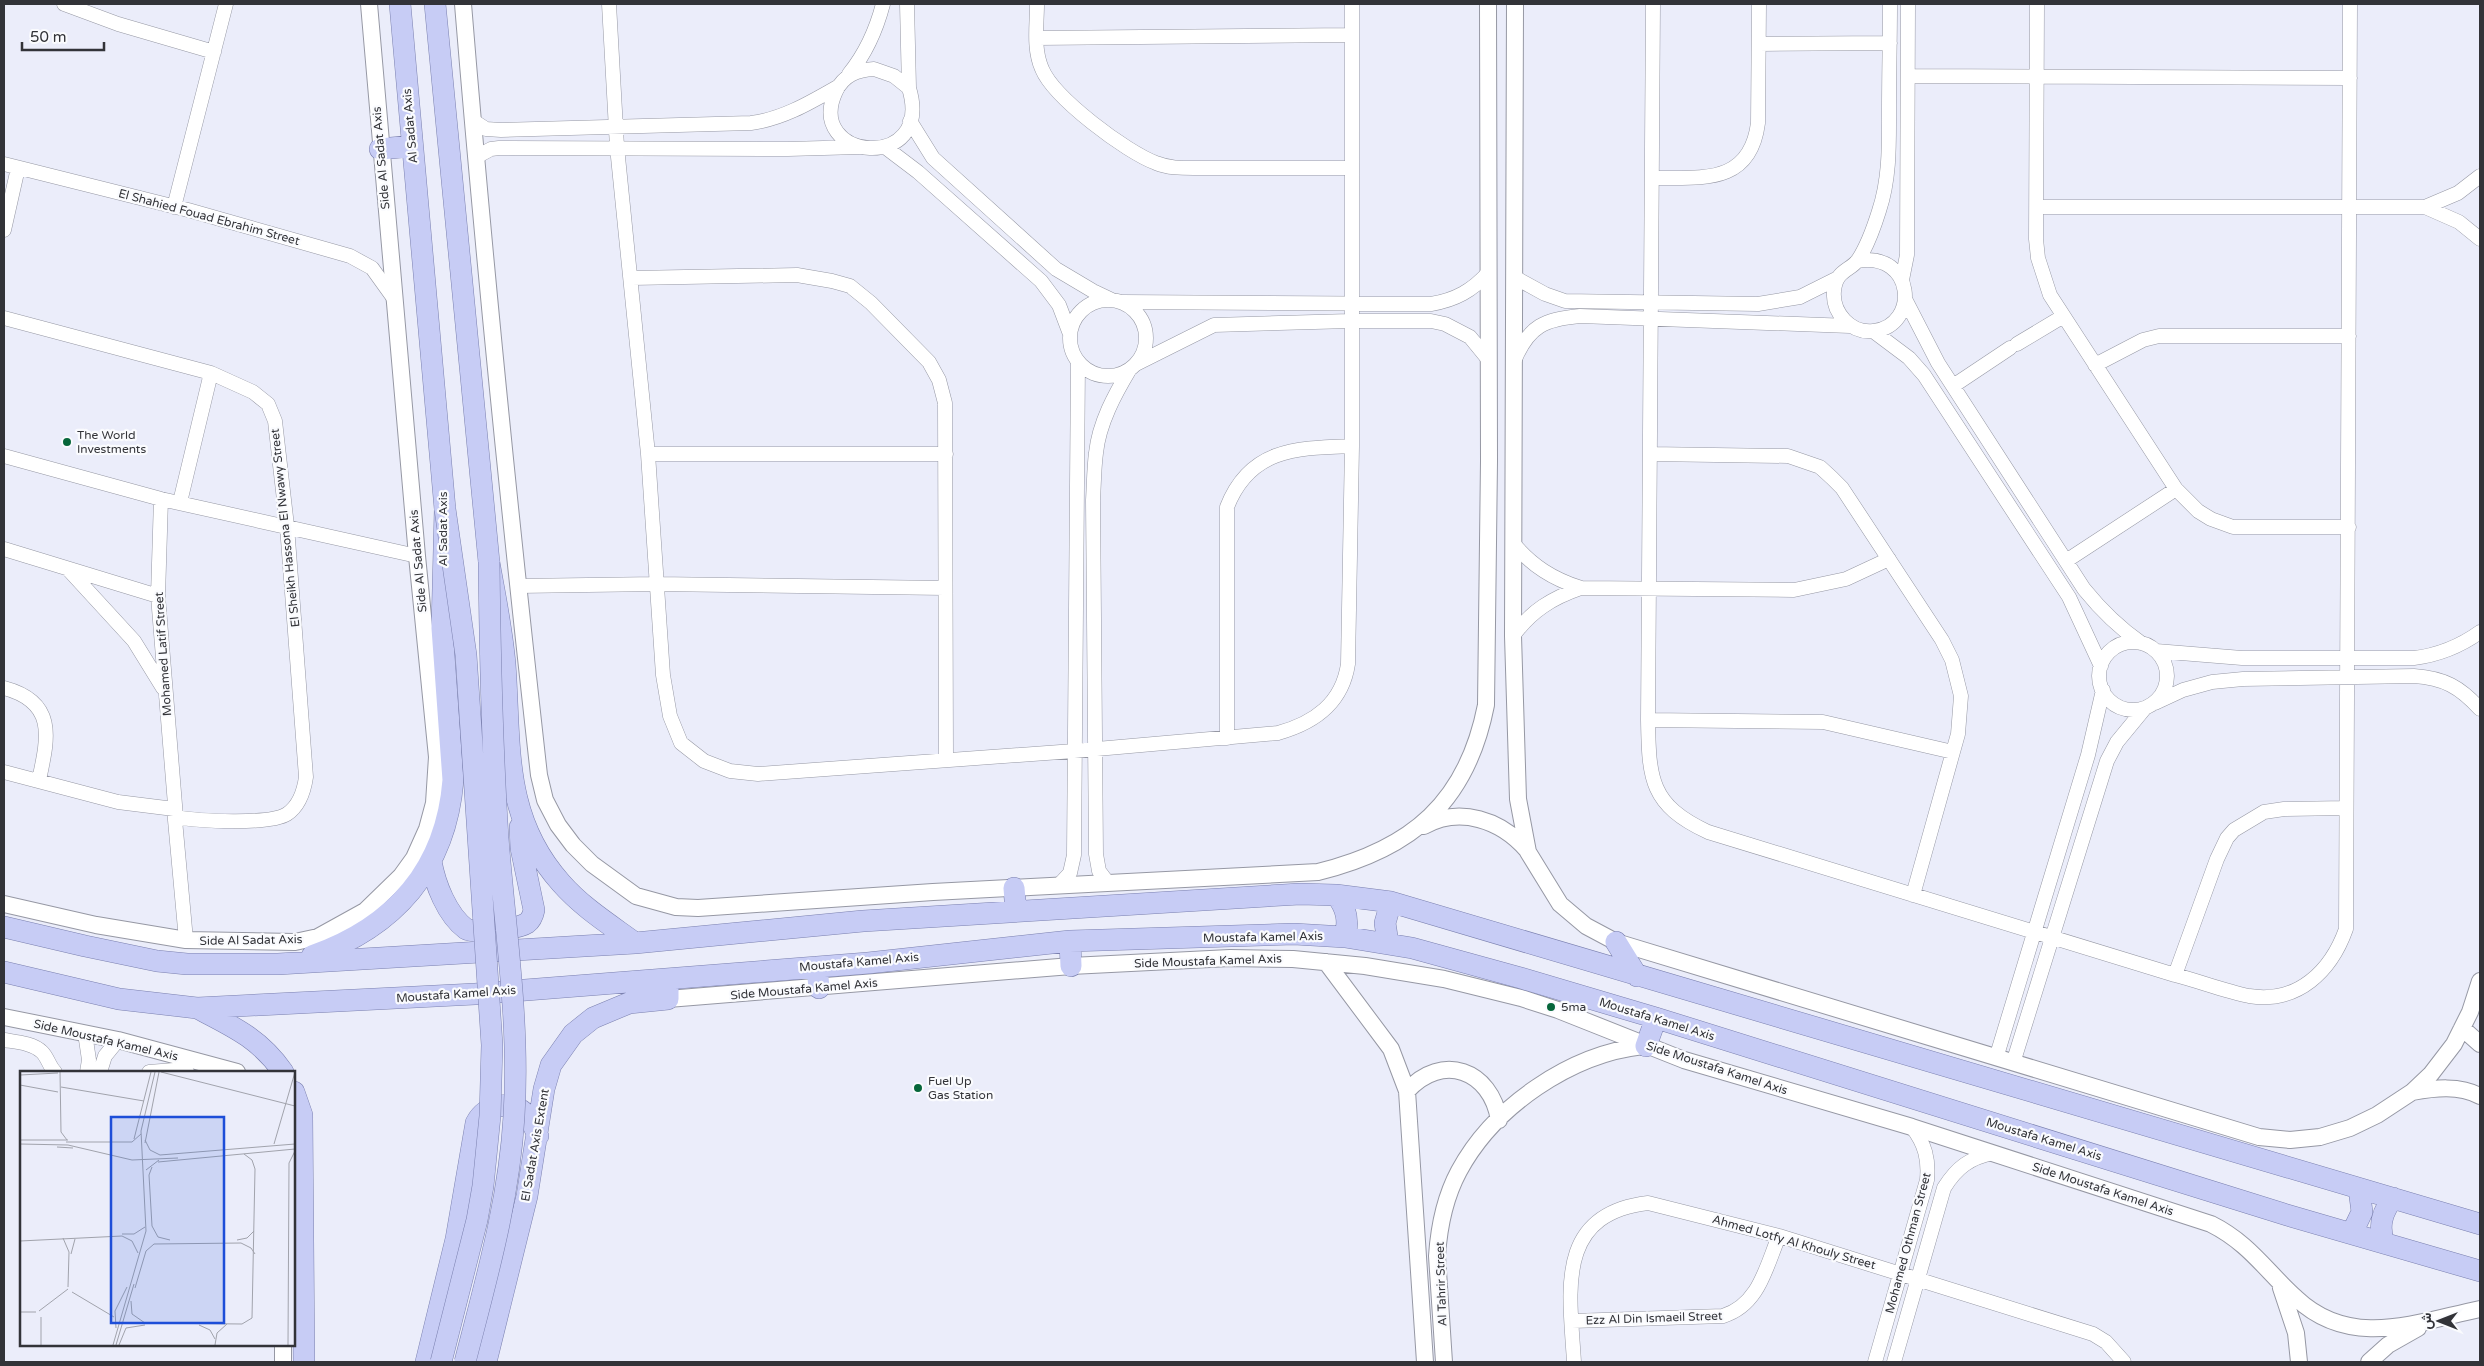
<svg xmlns="http://www.w3.org/2000/svg" width="2484" height="1366" font-family="'Varela Round',Vazirmatn,sans-serif">
<style>
.lines{fill:none;stroke-linecap:round;stroke-linejoin:round}
.minor-casing{stroke:#9698a4;stroke-width:15}
.tertiary-casing{stroke:#9698a4;stroke-width:18}
.primary-casing{stroke:#7b80af;stroke-width:22}
.minor{stroke:#fff;stroke-width:14}
.tertiary{stroke:#fff;stroke-width:16}
.primary{stroke:#c7ccf5;stroke-width:21}
.primary-bridge-casing{stroke:#7b80af;stroke-width:22;stroke-linecap:butt}
.primary-bridge{stroke:#c7ccf5;stroke-width:21}
.poi-dot{fill:#06663a;stroke:#fafbfe;stroke-width:2}
.labels{text-anchor:middle;dominant-baseline:central;stroke-width:4.5;stroke-linejoin:round;paint-order:stroke}
.street-label{font-size:12px;fill:#323338;stroke:#fafbfe}
.poi-label{font-size:12px;fill:#323338;stroke:#fafbfe;text-anchor:start}
.inset-road{fill:none;stroke:#a1a3ac;stroke-width:1}
.view{fill:#1d4ed8;fill-opacity:0.15;stroke:#1d4ed8;stroke-width:2.5}
.inset-edge{fill:none;stroke:#323338;stroke-width:2.5}
</style>
<rect width="100%" height="100%" fill="#ebedfa"/>
<g class="lines">
<g class="minor-casing">
<path id="minor" d="M64,4L118,24L214,52
M609,4L617,147L648,454L663,675L670,716L681,743L704,761L730,771L758,774L1074,751L1278,733C1314,723 1342,704 1348,664L1352,446V4
M907,4L909,88
M1037,4C1037,25 1033,49 1042,69C1054,98 1126,152 1156,163C1168,168 1181,168 1194,168H1350
M1653,4L1648,720C1649,779 1650,805 1708,832L2175,975C2199,981 2224,991 2249,996C2298,1004 2331,971 2346,929L2350,4
M2037,4L2036,239L2038,258L2050,295L2176,489L2198,511L2211,519L2233,527H2349
M1037,38L1351,35
M1759,44L1890,43
M874,69L894,76L909,88C935,174 803,161 836,91C844,75 857,70 874,69Z
M849,74C866,53 876,31 883,4
M1908,76L2350,78
M472,120L486,129L501,130L751,123C783,119 811,102 839,86
M910,121L933,158L1056,269L1093,291L1112,300
M885,147L918,172L1041,281L1059,305L1070,334
M476,157L491,149L499,148L788,149L859,147
M4,164L188,210L350,256L372,268L395,300
M1652,178C1700,177 1750,186 1758,123L1759,4
M174,207L226,4
M2037,207H2425L2459,222L2480,239
M2425,207L2458,193L2480,176
M4,230L18,168
M1857,261C1915,251 1920,325 1874,331C1851,334 1832,313 1834,291C1836,270 1850,271 1858,260C1868,245 1874,227 1879,211C1890,178 1889,144 1889,110C1889,74 1890,39 1890,4
M1514,277L1545,294L1565,301L1758,304L1800,297L1838,278
M632,278L797,275L832,281L850,286L871,303L929,362L939,380L945,403L946,759
M1902,280L1907,255L1908,4
M1905,299L1938,363L2084,589C2101,610 2118,627 2141,643
M1070 338a38 38 0 1 1 76 0a38 38 0 1 1-76 0Z
M1122,302L1431,304C1455,300 1472,291 1489,272
M4,318L211,373L253,392L268,404L275,421L287,526L306,777C304,791 299,806 287,814C270,825 197,821 176,817L158,596L161,499
M1873,331L1909,358L1924,375L2069,597L2101,666
M2017,344L2062,317
M1515,359C1529,326 1545,319 1580,316L1850,326
M1136,364L1214,325L1350,321H1431L1445,324L1470,337L1488,359
M2095,365L2143,340L2159,336H2349
M1953,386L2010,348
M648,454H946
M1650,454L1788,456L1820,467L1832,478L1842,488L1942,640L1952,660L1961,696L1958,734L1913,895
M4,456L161,499L417,556
M180,502L211,373
M1513,543C1532,566 1553,579 1581,588
M4,549L158,596
M2066,561L2176,489
M67,568L134,641L163,688
M518,586L657,584L945,588
M1513,636C1531,611 1552,598 1581,588L1794,590L1846,579L1889,559
M2099 676a34 34 0 1 1 68 0a34 34 0 1 1-68 0Z
M2156,651L2242,658H2414C2439,655 2459,647 2480,632
M4,688C57,702 48,738 39,780
M2155,703L2183,690L2212,682L2243,679L2414,676C2444,678 2460,687 2480,709
M1648,720L1823,722L1953,752
M1227,738V507C1250,448 1297,448 1352,446
M4,772L118,802L174,809L186,940
M1108,883L1099,871L1096,854L1093,500C1094,484 1094,468 1096,453C1099,423 1115,394 1130,369
M1058,886L1070,873L1074,855L1078,362
M2175,975L2217,859L2227,838L2234,830L2264,812L2284,809L2346,808
M85,1033L89,1060L87,1072
M4,1040C16,1042 33,1043 42,1052C48,1058 49,1066 55,1072
M1997,1055L2088,755L2103,690
M2014,1060L2107,761L2117,742L2145,708
M100,1072L105,1056L118,1040
M149,1072L174,1070L187,1072
M1572,1321L1723,1316C1759,1305 1766,1267 1779,1236
M1574,1362C1570,1293 1554,1214 1648,1203L1779,1236L2093,1334L2106,1342L2124,1362
M1875,1362L1927,1180C1929,1159 1925,1144 1912,1127
M1894,1362L1944,1188C1957,1167 1970,1158 1993,1153"/>
</g>
<g class="tertiary-casing">
<path id="tertiary" d="M463,4C484,261 510,518 539,775L545,800L558,825L573,845L592,864L636,896L676,907L698,908L933,892L1318,872C1412,849 1467,802 1486,705L1489,461L1488,4
M1515,4L1513,636L1518,799L1528,852L1560,904L1586,926L1616,942L2259,1137L2290,1140L2320,1137L2350,1128L2377,1115L2412,1092L2431,1074L2454,1044L2470,1012L2480,981
M1424,826C1460,806 1501,820 1527,850
M4,904L96,925L186,940L295,942L318,937L365,911L401,876L414,858L427,829L434,803L437,757L417,556L369,4
M1326,962L1391,1049L1407,1091L1425,1362
M668,999L1071,966L1230,958L1293,959L1365,966L1444,979L1521,998L1558,1010L1684,1060L1912,1127L2211,1224C2249,1243 2266,1271 2296,1298C2351,1350 2417,1322 2480,1309
M4,1017L118,1040L237,1072
M2462,1028L2480,1044
M1407,1091C1442,1052 1491,1070 1499,1120
M2412,1092C2435,1088 2459,1085 2480,1096
M2281,1288L2296,1333L2299,1362
M283,1362V1345
M1444,1362L1437,1256C1439,1226 1445,1197 1459,1171C1494,1106 1571,1054 1643,1046
M2369,1362L2388,1345L2418,1328"/>
</g>
<g class="primary-casing">
<path id="primary" d="M435,4L489,562C495,596 502,629 505,664C511,746 502,817 561,883C582,907 609,924 635,943
M380,149L412,146
M431,861C435,884 447,915 466,929C474,934 518,929 527,923C531,920 533,915 534,910L521,848L520,827
M1014,888L1016,911
M1336,895C1347,908 1349,921 1345,937
M4,927L85,946L157,961L187,964H278L635,943L863,921L1300,894L1336,895L1391,902L2480,1224
M1070,941L1071,966
M1616,942L1637,976
M1388,943L1385,923L1391,902
M312,956C395,927 446,869 453,780L442,628L445,509L400,4
M817,967L819,988
M4,972L119,999L197,1008L475,994L868,963L1070,941L1294,934L1345,937L1412,948L1521,978L1656,1018L2287,1215L2480,1271
M199,1009C234,1027 260,1039 283,1072
M1646,1046L1656,1018
M294,1092L302,1115L304,1362
M2352,1233L2362,1212L2359,1189
M2384,1243C2378,1226 2382,1212 2393,1198
M426,1362L456,1239L476,1123C486,1104 511,1099 527,1115C532,1121 535,1129 538,1136
M486,1362L527,1196L544,1089L551,1065L573,1034L593,1018L629,1003L668,999V979"/>
</g>
<use href="#minor" class="minor"/>
<use href="#tertiary" class="tertiary"/>
<use href="#primary" class="primary"/>
<g class="primary-bridge-casing">
<path id="primary-bridge" d="M441,1362L477,1220L483,1186L490,1116L492,1045L466,655L445,509
M465,1362C486,1280 509,1202 514,1116C520,1023 505,930 498,838C492,746 490,654 489,562"/>
</g>
<use href="#primary-bridge" class="primary-bridge"/>
</g>
<g class="poi-dot">
<circle cx="67" cy="442" r="5"/>
<circle cx="1551" cy="1007" r="5"/>
<circle cx="918" cy="1088" r="5"/>
</g>
<g class="labels">
<g class="street-label">
<text transform="translate(410 126) rotate(-95)">Al Sadat Axis</text>
<text transform="translate(381 158) rotate(-95)">Side Al Sadat Axis</text>
<text transform="translate(209 217) rotate(15)">El Shahied Fouad Ebrahim Street</text>
<text transform="translate(285 528) rotate(-96)">El Sheikh Hassona El Nwawy Street</text>
<text transform="translate(443 529) rotate(-90)">Al Sadat Axis</text>
<text transform="translate(418 561) rotate(-95)">Side Al Sadat Axis</text>
<text transform="translate(163 654) rotate(-94)">Mohamed Latif Street</text>
<text transform="translate(1263 937) rotate(-1)">Moustafa Kamel Axis</text>
<text transform="translate(251 940) rotate(-1)">Side Al Sadat Axis</text>
<text transform="translate(1208 961) rotate(-2)">Side Moustafa Kamel Axis</text>
<text transform="translate(859 962) rotate(-5)">Moustafa Kamel Axis</text>
<text transform="translate(804 989) rotate(-5)">Side Moustafa Kamel Axis</text>
<text transform="translate(456 994) rotate(-4)">Moustafa Kamel Axis</text>
<text transform="translate(1657 1019) rotate(17)">Moustafa Kamel Axis</text>
<text transform="translate(106 1040) rotate(13)">Side Moustafa Kamel Axis</text>
<text transform="translate(1717 1068) rotate(18)">Side Moustafa Kamel Axis</text>
<text transform="translate(2044 1139) rotate(17)">Moustafa Kamel Axis</text>
<text transform="translate(535 1145) rotate(-80)">El Sadat Axis Extent</text>
<text transform="translate(2103 1189) rotate(18)">Side Moustafa Kamel Axis</text>
<text transform="translate(1794 1242) rotate(16)">Ahmed Lotfy Al Khouly Street</text>
<text transform="translate(1908 1243) rotate(-75)">Mohamed Othman Street</text>
<text transform="translate(1441 1284) rotate(-92)">Al Tahrir Street</text>
<text transform="translate(1654 1318) rotate(-2)">Ezz Al Din Ismaeil Street</text>
</g>
<g class="poi-label">
<text x="77" y="435">The World<tspan x="77" dy="14">Investments</tspan></text>
<text x="1561" y="1007">5ma</text>
<text x="928" y="1081">Fuel Up<tspan x="928" dy="14">Gas Station</tspan></text>
</g>
</g>
<g transform="translate(20 1071)">
<rect width="275" height="275" fill="#ebedfa"/>
<path class="inset-road" d="M40,1L41,61L47,69M141,1L275,35M0,4L38,2M0,14L38,21M41,16L124,30M114,68L131,1M0,69H48M125,69L130,79L140,84L275,73M46,71H112L121,63M125,72L139,1M0,73L48,74L112,89L158,87M254,73L275,1M37,76L53,77M138,91L275,78M132,96L129,104L132,155L138,166L150,169M126,99L139,89M102,163H114L125,156M43,167L49,181L48,216M217,169L227,167L234,160M0,170L102,165L112,170L118,182M51,183L55,168M115,217L126,180L134,173L221,172L231,177L235,183M52,221L94,246M111,230L112,243L125,252L222,253L232,247L235,98L232,89L224,83M19,240L48,218M0,241H16M21,246V274M179,254L190,259L195,268M96,257L95,240L107,216M93,274L126,160L121,60L135,1M96,274L114,213M99,274L106,257L125,254M195,274L197,262L207,253M268,274L269,92L275,80"/>
<path class="view" d="M91,46H204V252H91Z"/>
<rect width="275" height="275" class="inset-edge"/>
</g>
<rect width="2484" height="1366" fill="none" stroke="#323338" stroke-width="10"/>
<g transform="translate(2439 1321) rotate(270)" stroke="#fafbfe" stroke-width="4" paint-order="stroke">
<path d="M0-4L9 19L0 12L-9 19Z" fill="#323338"/>
<text y="-8" font-size="14" font-weight="bold" text-anchor="middle" fill="#323338">ش</text>
</g>
<path d="M22 42v8h82v-8" fill="none" stroke="#323338" stroke-width="2.5"/>
<text x="30" y="42" font-size="15" fill="#323338" stroke="#fafbfe" stroke-width="4" paint-order="stroke">50 m</text>
</svg>
